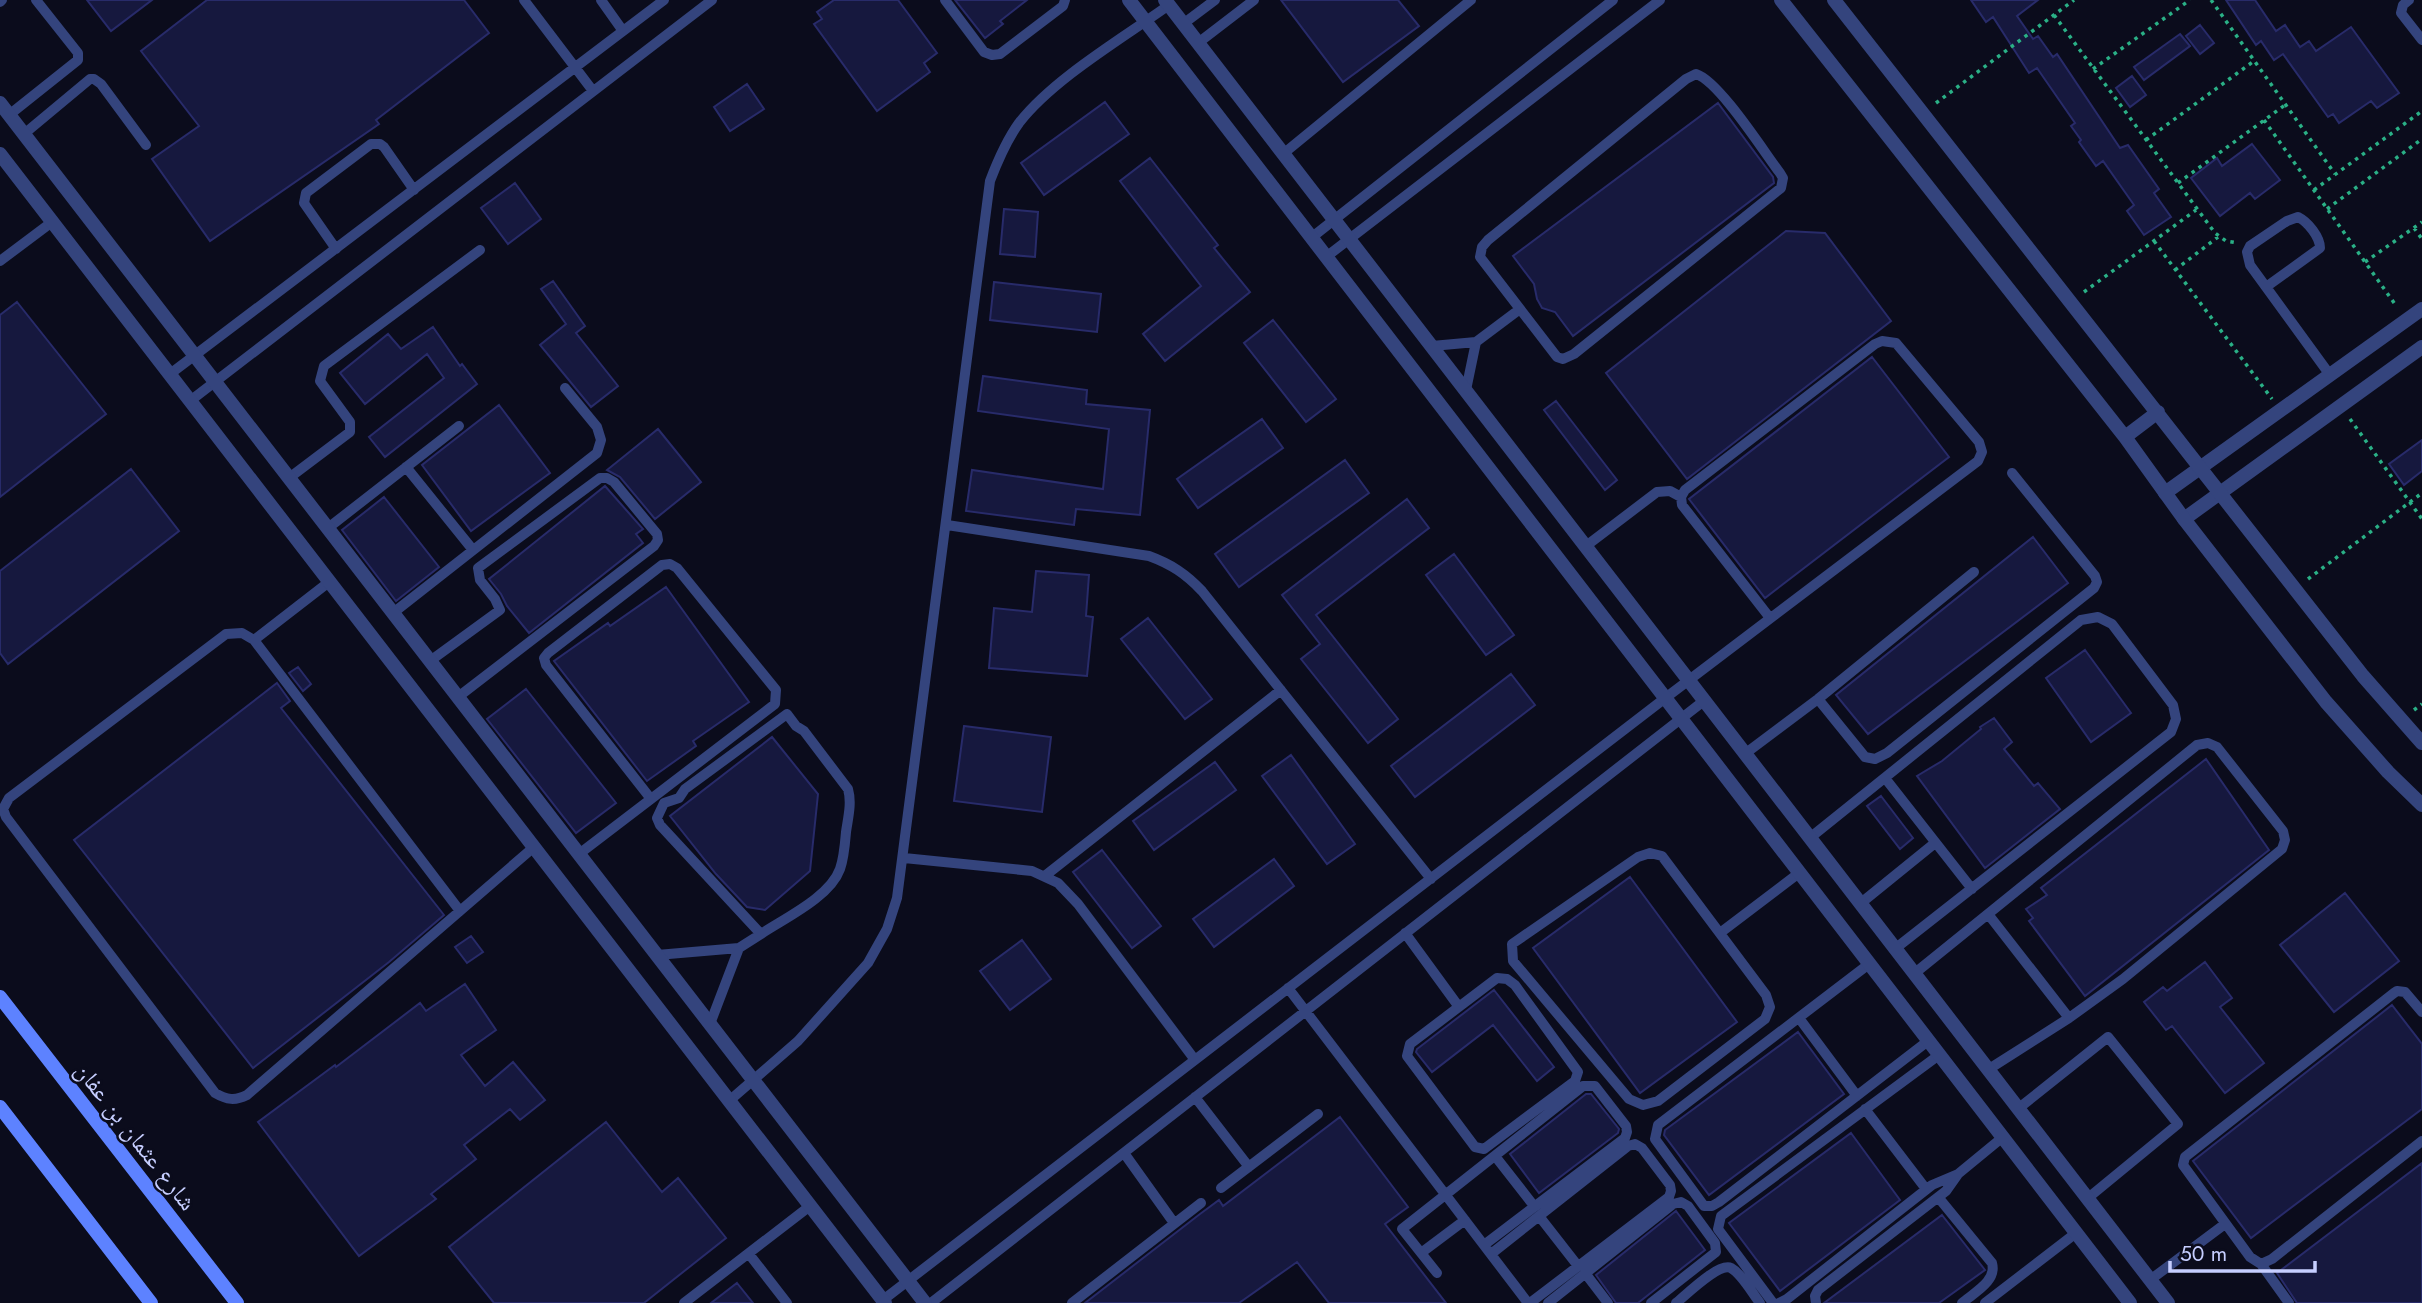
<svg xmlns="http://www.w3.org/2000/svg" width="2422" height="1303" font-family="Jost,'Noto Naskh Arabic',sans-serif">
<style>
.building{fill:#16183e;stroke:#282b6a;stroke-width:2}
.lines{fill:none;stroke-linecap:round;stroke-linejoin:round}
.path{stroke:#2ab086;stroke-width:3.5;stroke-dasharray:3.5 5;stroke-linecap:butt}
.service{stroke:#34447d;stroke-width:10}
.minor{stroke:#34447d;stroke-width:14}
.tertiary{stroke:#34447d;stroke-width:14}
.secondary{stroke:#5d82ff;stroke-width:14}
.labels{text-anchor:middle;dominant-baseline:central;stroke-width:5;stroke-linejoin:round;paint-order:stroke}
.street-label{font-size:24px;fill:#c6ceff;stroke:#0b0c1c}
</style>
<rect width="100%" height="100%" fill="#0b0c1c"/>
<path class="building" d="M87,0H152L111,31Z
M207,0H464L489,33L376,120L379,124L210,241L152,159L199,126L141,51Z
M834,0H898L937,53L924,63L930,72L877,111L814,24L822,19L817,12Z
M955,0H1027L1000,21L1003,24L985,38Z
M1281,0H1398L1419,26L1343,82Z
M1971,0H2038L2017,16L2033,39L2038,36L2053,57L2057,54L2120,148L2128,145L2159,189L2154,193L2171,217L2144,235L2127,211L2134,205L2103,161L2096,166L2079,142L2081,140L2071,126L2075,123L2037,68L2029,73L1993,17L1986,22Z
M2226,0H2255L2276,31L2285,25L2300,47L2309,41L2316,51L2351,27L2399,93L2377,108L2371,101L2339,123L2333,114L2328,117L2283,54L2274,60L2261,41L2256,45Z
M2200,25L2214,43L2200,54L2186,36Z
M2180,34L2190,46L2144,80L2134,67Z
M2132,76L2146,95L2130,107L2116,88Z
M747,84L764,109L730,131L714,107Z
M1105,102L1129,134L1044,195L1021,163Z
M1718,103L1773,177L1774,183L1573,336L1555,312L1542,308L1537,299L1534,284L1513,256Z
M2252,144L2280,180L2255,199L2250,193L2220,216L2191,178L2217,158L2222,166Z
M1150,158L1218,245L1214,248L1250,292L1165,361L1143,334L1201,286L1120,181Z
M515,183L541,219L508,244L481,208Z
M1004,209L1038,212L1035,257L1000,254Z
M1786,231L1825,233L1891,321L1687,479L1606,373Z
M553,281L585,326L576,333L618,386L591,407L540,345L566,324L541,289Z
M994,282L1101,294L1097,332L990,320Z
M17,302L106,414L0,497V315Z
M1273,320L1336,399L1306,422L1244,343Z
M433,327L460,366L462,364L477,384L385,457L369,437L444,378L427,354L365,404L340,373L388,334L401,349Z
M1872,357L1949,457L1765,598L1689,499Z
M983,376L1087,390L1086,404L1150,410L1140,515L1076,509L1074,525L966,511L972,470L1103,489L1109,429L978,411Z
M1556,401L1617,480L1605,490L1544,410Z
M499,405L550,473L471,531L422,465Z
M1262,419L1283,448L1198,508L1177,479Z
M658,429L701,482L655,519L620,477L607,470Z
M2422,440V471L2404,485L2389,464Z
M1345,460L1369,493L1239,587L1215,554Z
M131,469L179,531L8,664L0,653V571Z
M605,486L643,529L636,534L643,543L529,633L507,606L501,594L489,579Z
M384,497L439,567L396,601L342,530Z
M1407,499L1429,528L1316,615L1398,719L1368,743L1301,659L1320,644L1282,595Z
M2033,537L2068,583L1868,734L1836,695Z
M1454,554L1514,635L1486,655L1426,575Z
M1036,571L1089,575L1086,616L1093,617L1087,676L989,668L994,608L1032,612Z
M666,587L749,702L693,741L696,746L647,781L554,661L608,623L610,626Z
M1148,618L1212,699L1185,719L1121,639Z
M2085,650L2131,713L2091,742L2046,678Z
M298,667L311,684L303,691L289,673Z
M1511,674L1535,705L1415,797L1391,766Z
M277,683L290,701L281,708L444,915L389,962L253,1068L74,840Z
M526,689L616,803L576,833L487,719Z
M1994,718L2012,742L2004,749L2034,786L2038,783L2060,809L1985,868L1917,776L1942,761L1981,729L1980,727Z
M964,726L1051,737L1042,812L954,801Z
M772,737L818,794L810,871L765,910L747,907L716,874L670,816Z
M1291,755L1355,844L1327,864L1262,776Z
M2206,759L2269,850L2085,996L2029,921L2033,918L2026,909L2047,895L2041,888Z
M1215,762L1236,790L1154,850L1133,821Z
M1881,796L1913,838L1900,849L1867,806Z
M1102,850L1161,926L1132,948L1073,872Z
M1274,859L1294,886L1214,947L1193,919Z
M1630,877L1737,1022L1640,1093L1533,948Z
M2345,893L2399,961L2334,1012L2280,945Z
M471,936L483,952L467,963L455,947Z
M1022,940L1051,979L1010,1010L980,971Z
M2205,962L2232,998L2220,1007L2264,1063L2225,1093L2172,1026L2166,1030L2144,1002L2163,987L2167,991Z
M465,984L496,1030L461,1055L485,1086L513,1062L545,1100L520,1120L510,1109L464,1145L476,1159L431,1194L436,1199L359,1256L258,1122L335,1065L336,1067L420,1003L426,1011Z
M1494,990L1554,1067L1537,1081L1493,1025L1432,1072L1416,1052L1417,1049Z
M2392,1005L2422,1044V1109L2251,1238L2193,1161Z
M1798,1032L1844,1094L1709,1195L1664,1135L1665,1130Z
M1586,1094H1591L1619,1129L1618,1133L1539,1193L1510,1154Z
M1340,1117L1408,1207L1385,1224L1446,1303H1329L1297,1262L1239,1303H1085L1200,1214L1219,1200L1223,1206Z
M606,1122L662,1192L678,1178L726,1238L644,1303H494L449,1247Z
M1851,1133L1900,1200L1780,1291L1729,1223Z
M2422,1163V1303H2297L2277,1273Z
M1676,1211L1705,1250L1638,1303H1616L1596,1275Z
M1942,1215L1985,1270L1939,1303H1824Z
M737,1283L753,1303H711Z"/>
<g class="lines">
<path class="path" d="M2211,0L2335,174
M2054,15L2215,233L2226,241L2238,243
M2093,69L2190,0
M1936,103L2074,0
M2264,120L2397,307
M2146,140L2254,61
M2178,183L2285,105
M2314,190L2422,111
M2327,209L2422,139
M2414,228L2422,239
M2154,241L2272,399
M2365,262L2422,222
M2175,270L2218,237
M2084,292L2196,210
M2350,419L2422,519
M2308,579L2422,493
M2414,710L2422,704"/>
<path class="service" d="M524,0L593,91
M601,0L623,31
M945,0L984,52L992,55L1000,54L1063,6L1065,0
M2409,0L2403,5L2401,13L2422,40
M0,2L2,0
M1183,24L1215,0
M1198,43L1254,0
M1696,74C1719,81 1764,152 1780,173L1783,178L1781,188L1574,354L1563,359L1557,357L1480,257L1482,247L1488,240L1686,79Z
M9,115L78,60V53L36,0
M24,134L90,79H94L101,84L146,145
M1283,154L1471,0
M1311,238L1613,0
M336,249L304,203L306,193L371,144H380L384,147L414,190
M1326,257L1660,0
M0,261L52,222
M2266,287L2320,248C2320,237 2308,222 2298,217L2287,221L2250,246L2247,252L2250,265L2330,375
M1432,346L1476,342L1520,309
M170,374L664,0
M1466,390L1476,342
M190,401L712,0
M406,467L473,550
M289,478L350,432V422L320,381L324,366L480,250
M947,525L1149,556C1171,564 1186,574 1202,591L1431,879
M328,528L459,426
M1586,546L1657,492L1670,491L1681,497
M329,582L254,640L242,633L226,634L9,798L3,809L6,817L215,1093C227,1100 235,1101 247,1095L534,847
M393,613L597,453L601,440L597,427L565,388
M254,640L460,911
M430,661L500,610L495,599L480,580L478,568L600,478H607L614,482L657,534L658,540L654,546L458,697
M1818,699L1865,757L1875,759L1887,753L2094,588L2097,582L2095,576L2012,473
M1746,753L1818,699L1974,572
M1885,778L1972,889
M1811,837L2081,620L2098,617L2112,624L2173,705L2176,719L2171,732L1896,948
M1650,853L1662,856L1766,995L1770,1007L1765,1019L1658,1101L1643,1105L1629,1099L1513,961L1512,944L1638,857Z
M579,854L651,799L546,665L544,658L548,653L662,565L670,564L677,568L776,690L775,704L651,799
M904,858L1032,871L1058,883L1078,904L1195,1060
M1046,875L1281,690
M1861,903L1935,843
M1988,914L2069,1018
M1405,933L1459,1007
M1720,933L1799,873
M657,955L739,948L761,934L660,825L657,818L664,803L679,798L685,789L787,714L796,726L804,731L848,789C852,803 848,818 846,832C845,844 844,858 840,869C830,897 785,918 761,934
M1869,964L1658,1125L1655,1139L1704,1206H1712L1719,1202L1928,1041
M1915,973L2197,745L2208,743L2217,747L2283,831L2285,840L2282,849L2123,979L2069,1018L1989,1069
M1497,978L1507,979L1515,985L1578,1072L1575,1081L1484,1149L1475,1147L1407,1056L1410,1044Z
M1288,988L1528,1303
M2422,1012L2405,992L2397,991L2394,993L2185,1157L2183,1165L2250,1257L2261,1264L2272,1259L2422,1141
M1799,1018L1857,1096
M710,1024L739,948
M1195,1097L1249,1167
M729,1101L798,1041L868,963L887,929L897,898L990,181C998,160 1006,141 1019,123C1053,79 1123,38 1169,5
M2019,1108L2108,1037L2178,1124L2088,1198
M1865,1109L1926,1189
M1124,1153L1174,1223
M1495,1156L1534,1206
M1221,1188L1318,1114
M1938,1197L1992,1263C1997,1281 1975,1292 1962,1303
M1539,1216L1578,1266
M1421,1253L1465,1220
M749,1254L787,1303
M1491,1254L1628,1146L1635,1144L1642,1148L1670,1185L1671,1191L1669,1197L1530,1303
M2261,1264L2289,1303
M1437,1273L1402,1229L1583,1086H1595L1626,1126L1627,1132L1625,1138L1484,1245
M1585,1273L1608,1303
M2150,1280L2225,1224
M883,1300L1664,699L1978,461L1982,452L1979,442L1896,343L1882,341L1875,344L1685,490L1681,497L1682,505L1770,618
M684,1303L810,1206
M931,1303L1705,700
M1072,1303L1201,1203
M1548,1303L1673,1204L1681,1202L1688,1206L1715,1243L1716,1252L1651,1303
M1676,1303C1686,1295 1719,1262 1731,1268C1742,1274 1752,1293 1760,1303
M1773,1303L1718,1229L1721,1216L1939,1055
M1779,1303L1787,1299L1932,1185L1958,1174
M1816,1303L1815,1296L1818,1290L1946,1191L1958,1174L2003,1137
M1985,1303L2076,1233"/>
<path class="minor" d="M1129,0L2130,1303
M1165,0L2168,1303
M0,103L925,1303
M0,154L885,1303
M2165,493L2422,309
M2184,519L2422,347"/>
<path class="tertiary" d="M1781,0L2125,437L2184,519L2326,702L2388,772L2422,805
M1834,0L2363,676L2422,743
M2125,437L2158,412"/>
<path class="secondary" d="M0,997L237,1303
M0,1107L151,1303"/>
</g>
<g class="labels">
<g class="street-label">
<text transform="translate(136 1136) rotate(52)">شارع عثمان بن عفان</text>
</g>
</g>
<path d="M2170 1261v10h145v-10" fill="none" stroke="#c6ceff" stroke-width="3.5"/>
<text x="2180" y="1261" font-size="21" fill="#c6ceff" stroke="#0b0c1c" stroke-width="5" paint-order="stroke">50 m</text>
</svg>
